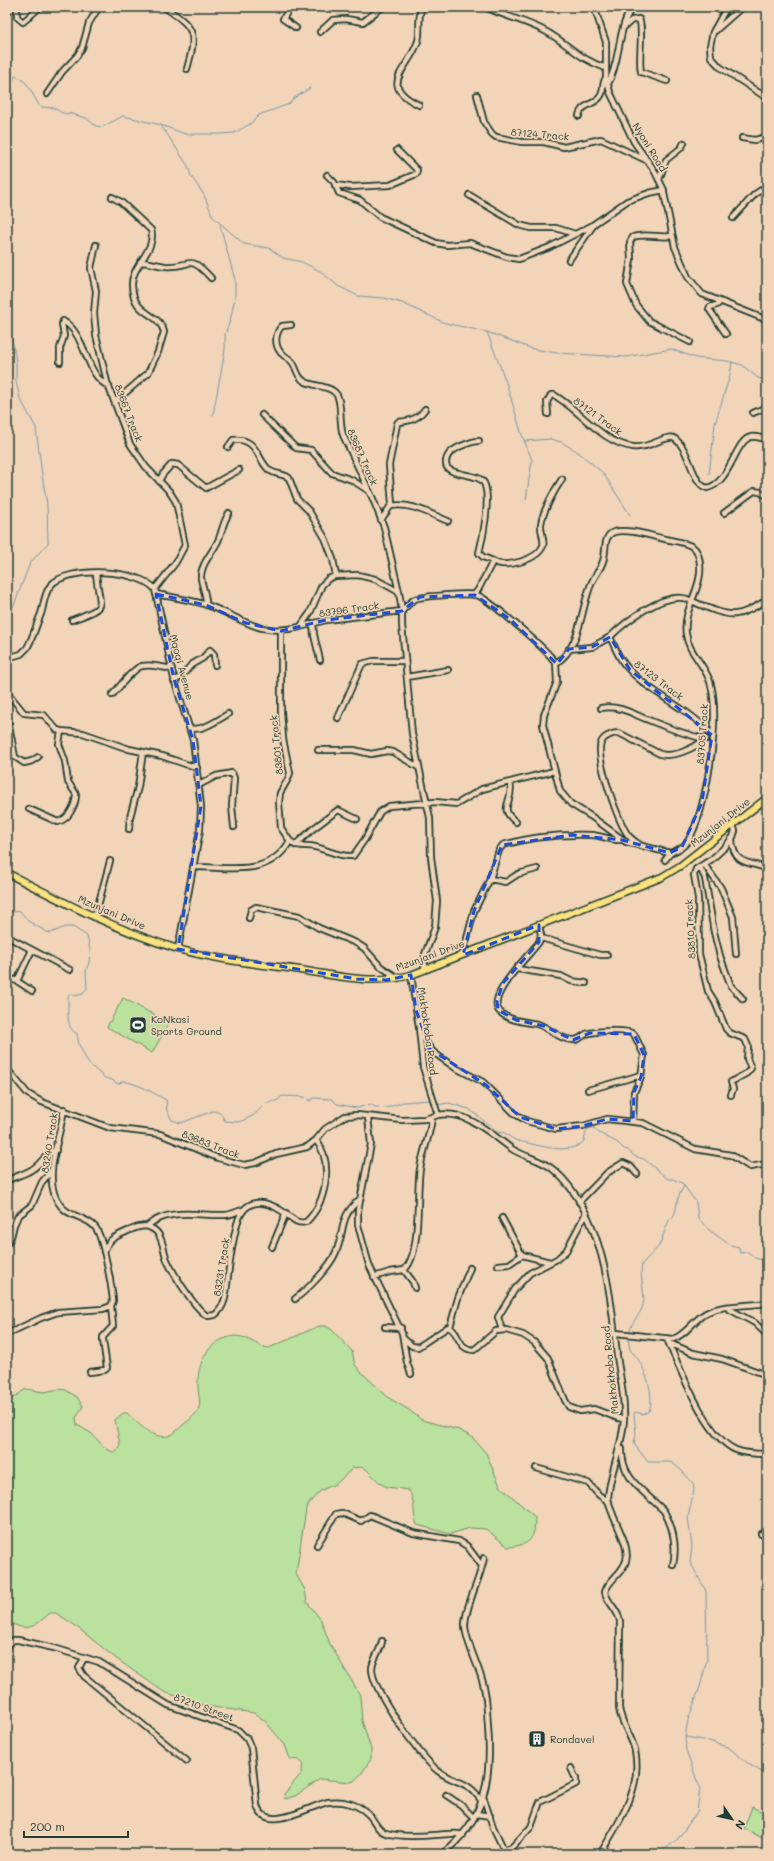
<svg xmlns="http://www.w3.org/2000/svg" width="774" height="1861" font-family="Mali,sans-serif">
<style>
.green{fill:#bae19d;stroke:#6c8f68}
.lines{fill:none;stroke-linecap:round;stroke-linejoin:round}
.stream{stroke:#7598aa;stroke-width:1}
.minor-casing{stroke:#1f3d34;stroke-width:8}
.major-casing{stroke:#1f3d34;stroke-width:9}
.minor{stroke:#f2d5b8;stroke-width:4.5}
.major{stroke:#fbe180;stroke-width:6}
.marked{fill:none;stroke:#1d4ed8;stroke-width:3;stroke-dasharray:8 5;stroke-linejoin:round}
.labels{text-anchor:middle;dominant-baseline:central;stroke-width:3.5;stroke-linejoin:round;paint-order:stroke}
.street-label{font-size:10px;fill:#1f3d34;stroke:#f2d5b8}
.poi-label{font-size:10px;fill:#1f3d34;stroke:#f2d5b8;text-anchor:start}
</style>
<rect width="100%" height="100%" fill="#f2d5b8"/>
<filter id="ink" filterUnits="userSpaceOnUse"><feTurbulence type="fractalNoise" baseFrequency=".025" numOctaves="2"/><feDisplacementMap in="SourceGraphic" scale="8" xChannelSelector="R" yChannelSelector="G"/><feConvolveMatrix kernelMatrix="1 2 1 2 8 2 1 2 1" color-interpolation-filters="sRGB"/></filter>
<g filter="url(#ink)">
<path class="green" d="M123,998L169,1023L152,1053L107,1027Z
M319,1326H326L332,1330L352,1351L355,1365L360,1371L389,1398L409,1410L422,1420L459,1430L472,1437L486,1453L500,1486L535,1517C535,1539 531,1545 508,1547L486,1529L470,1528L450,1534L417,1525C412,1513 416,1499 408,1490L387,1487L381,1484L366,1469L360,1467L353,1468L337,1483L320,1491L311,1501L306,1509L296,1574L305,1590L307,1602L321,1620L330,1644L360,1695L362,1721L371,1749V1759L361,1774L354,1781L350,1782L320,1779L295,1796L285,1799L284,1794L301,1774L303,1764L299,1760L290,1759L285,1745L265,1721L254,1713L206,1706L164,1692L118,1660L73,1624L56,1613H50C34,1627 28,1633 7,1621V1402L26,1389L44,1392L59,1389L66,1390L77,1397L83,1406L76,1418L77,1425L91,1433L106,1449L113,1452L119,1449L120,1445L115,1420L123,1413H127C138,1423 154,1442 171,1435C175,1433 179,1428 183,1425C189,1420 196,1415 199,1408C201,1402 198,1393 198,1387C197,1366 205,1345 226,1338C246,1331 252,1346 269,1348Z
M752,1807L767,1814V1841L744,1828Z"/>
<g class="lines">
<path class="stream" d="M7,83L13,81L15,76C29,80 32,95 39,105
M41,107L54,108L62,113L72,114L86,118L96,126L102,127L123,116L161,125L185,134H221L234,133L250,124L259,115L289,104L294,98L310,88
M161,125L188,166L191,176L204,195L213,217L244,244L269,248L283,258L302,262L320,271L338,286L358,296L384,298L402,303L445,323L487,332L506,382L522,435L532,460L526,499
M7,197V216
M7,329L13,343L16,362V382L20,398L36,428L42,475L47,504L48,543L30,563L14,605L7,618
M487,332L533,349L557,353L626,357L671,349L696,358L727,361L742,365L758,378L767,380
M213,415L225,350V335L231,317L235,297V280L220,225
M524,441L551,439L561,442L578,452L603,473L630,515
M709,474L715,424L730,375L732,362
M7,909L14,912L20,911L28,921L47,932L51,933L65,927H73L87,936L90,950L89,962L86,971L87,988L83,994L74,996L71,994L68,996C69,1009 64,1027 77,1034L79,1045L88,1063L105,1078L112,1080L118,1084L123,1081C139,1084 152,1092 166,1100L167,1111L172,1120L181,1123L213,1111C220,1112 222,1115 225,1121L238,1122L244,1120L254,1115L265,1104L278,1100L282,1096L305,1097L309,1101L314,1098L332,1099L337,1104L357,1108L371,1104L375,1107L387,1108L403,1102L430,1100L432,1102
M436,1105L449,1103L469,1109L499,1133L502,1132C508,1134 512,1140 518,1141C536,1144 563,1155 581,1144C586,1141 584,1133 589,1128H594L599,1133L618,1143L624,1149L628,1150L634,1156L644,1159L668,1179H673L682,1183L696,1202L698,1218L709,1230L730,1245L739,1247L740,1253L748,1252L755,1258L767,1261
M629,1333C631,1322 640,1316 643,1305C646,1295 639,1277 642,1264L659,1246L669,1220C677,1216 675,1207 678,1199C679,1194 682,1190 684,1186
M628,1336L630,1350C643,1360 656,1395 649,1411L643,1414L635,1412L634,1414L636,1434L634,1444L648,1462H671L680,1469L693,1483L694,1490L688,1517L692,1547L690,1562L706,1591L707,1659L700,1687L688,1720L685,1737L686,1750L700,1789L697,1812L677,1840L658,1854
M686,1737L709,1741L728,1747L750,1765L767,1775"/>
<g class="minor-casing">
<path id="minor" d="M17,7V17L23,22L40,7
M164,7C196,28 197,33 187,69
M290,7L283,19L296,28
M485,7C505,16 526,21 545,31C569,44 578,59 606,68
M594,7L606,42V78L610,92L634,142L654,170L663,188L675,247L688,277L702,294L767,320
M727,7L713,32L710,46L711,57L720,67L767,98
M624,27L632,20L639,19C644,28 638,58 641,72L667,81
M715,31L742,7
M320,32L333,20L346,19L363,22L382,7
M608,84C621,60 617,30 632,7
M47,94L62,72L77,56L82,48L89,23L99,7
M477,95L484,122L492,134L496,137L522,142H544L564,147L601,139L648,161
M419,105C376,84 409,70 418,41C421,30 417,17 422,7
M579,116C581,104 594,105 600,97C605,91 601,83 606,78
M742,138L755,140L767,137
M327,175L334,182L339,193L360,200L380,217L436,243L447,245L470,243L507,257L519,259L550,247L591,226L627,201L649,193L664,190
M659,180L666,160L681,148L684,143
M335,185L350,187L390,185L416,174L417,170L397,150
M469,195L519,225L531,228H556L575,234
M112,197L121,202L151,230C157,250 131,266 132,285C133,317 159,311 164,332L158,352L148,373L115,402
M733,218L755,194L767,186
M672,236C659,238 646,233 633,237L630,242L631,259L627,284L636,305L649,321L690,342
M96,245L91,268L96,291L94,313L96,335L107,382L130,444L146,467L169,491L176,502L185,545L176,562L155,589
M569,260L593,226
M140,262C149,262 157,265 165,266C193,268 187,252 211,278
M720,302L717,305L710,307L709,309L726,334
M291,325L282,326C275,333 274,345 281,353C285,357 291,359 293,363C297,369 297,377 304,381C313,387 331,385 337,395C342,403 339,423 343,435L373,499L384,527L399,592L402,611V625L412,734L430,818L431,857L437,901L435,927L424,957L425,969
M60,362V348L64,336L62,324L63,321C87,334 85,377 109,386
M753,413L767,407
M548,414L547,402L551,395H554C580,410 602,443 633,447C650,449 664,435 674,438C691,450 691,483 707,488C730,484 735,440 751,437C756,436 762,438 767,440
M262,415L296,448L311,450L332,473L352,480L369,491
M228,447L233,440C258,438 256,458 269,470C275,475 283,473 289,478L297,499L309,511L325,538L333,559L336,576
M159,481L163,474L172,464L178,465L206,488L239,470
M391,506C410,502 430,514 448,521
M724,513L754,491L760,492L767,496
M381,520L392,504L389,465L397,424L398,422C410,421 418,419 425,409
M493,561C505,569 537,560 543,546C545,540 540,531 541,524C543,511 554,491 562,479
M156,594C171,597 192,600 207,605C243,618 258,637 300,627L310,613L322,585L328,579L335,576L358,575L375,579L399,592
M474,595L478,590L493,561L483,557L479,553C483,538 491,497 484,483C479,472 445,477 446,463C446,454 452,451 459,447C466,444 472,441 479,441
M206,605C207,596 202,587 201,578C200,565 213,552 218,541C222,532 223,522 229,513
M402,611C406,607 410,602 415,599C422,596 469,593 477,595C490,600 547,650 556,663L557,682L544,715L543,725L560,791L571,804L592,817L626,842L670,853
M72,620C110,606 99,609 96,573
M313,623L314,635L320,660
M300,627L326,620L402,611
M569,649L592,647L610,637
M7,658L21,654L27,648C33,638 36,625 41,614C44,605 44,593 51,585C68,566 138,569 155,589L174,679L193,740L201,806L200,830L178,949
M556,663C582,647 580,608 592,582C595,575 601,569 603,561C607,552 602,536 614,532C628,528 651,536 665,539C673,541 687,542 694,548C697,550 698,554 699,558C706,586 682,607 686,634C688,653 707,666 711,685C720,721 707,809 688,841C683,849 677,849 671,853C669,854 667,858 665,860
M407,677L448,670
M174,681L181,677L191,665L203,658L210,650L214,654L215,665
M7,692L24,713L44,715L57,730L61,731L83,733L129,749L162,756L197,768
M112,695C119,688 133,668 142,666C151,664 163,667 171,669
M601,708C619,705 631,713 646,719C666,727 685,735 706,739
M7,715L15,757L24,763L32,761L38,757
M338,718L362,664L373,661H405
M190,728C201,732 218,720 228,714
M712,735C687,706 649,694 625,665C618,657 615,647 610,637C625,622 664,591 687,599C700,604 722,616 736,614C747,613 758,605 767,600
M318,750H354L371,754L387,751L393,752L418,767
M510,783C515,802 496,807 516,822
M199,785L216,776L232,773L234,778L232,806L234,827
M29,809L58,822C69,819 76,805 76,794L68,782L65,761L59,744L61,731
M129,829L130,817L138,787L143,752
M732,839C733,864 747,862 767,868
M290,841C298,848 306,845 315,847C328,850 339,857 353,856L365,839L380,812L389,806L435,802L457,804L482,789L554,771
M295,845L314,828L338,810L357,819
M640,845C636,842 631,839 628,835C619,824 595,757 601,743C603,737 612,733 619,733L660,754C674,758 695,748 705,739
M704,864L721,888L733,917L736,954
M193,867C228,866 268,879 290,841L281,828L279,802L280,793L288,779L290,773L283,739L281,712V631
M700,867L705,878L714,932L720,956L731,986L743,999
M490,879L506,882L518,874L537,869
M95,917L110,861
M249,918L251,910L256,907L299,916L319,928L356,943L364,948L380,966L398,978
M539,925L541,935L539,942C530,955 484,997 500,1012C509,1021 526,1022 537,1024C549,1027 560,1040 573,1040C579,1041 582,1036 586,1034C595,1031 627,1029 634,1034L644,1055L641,1077L634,1092L633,1121
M8,937L70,970
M541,938L600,955H607
M463,954L474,911L490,879L499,850L503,845C530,837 563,834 592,835C603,836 612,841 622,840
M517,969L561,976L571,981L586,983
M411,975L419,1028L423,1067L438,1115C467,1110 491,1134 512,1149C526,1158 542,1159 555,1171C603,1214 611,1295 617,1356C620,1377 625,1397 624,1418C623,1446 610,1471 608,1498C610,1518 631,1543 626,1561C622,1574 608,1580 605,1592C607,1603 618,1609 620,1621L619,1708C621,1724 632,1736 635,1751C643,1788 618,1824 600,1854
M7,978L17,981L32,991
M17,981L32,950
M421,1021L427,1044L433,1052L454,1067L483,1082L515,1114L527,1121L556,1129L583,1126L607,1119L643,1123L695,1149L731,1155L750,1167L767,1164
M7,1069L28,1094L42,1102L110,1128L160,1134L218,1158L244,1165L255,1163L276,1154L307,1147L316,1140L325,1129L345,1116L357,1115L402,1120L425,1119L438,1115
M588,1090L641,1075
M731,1095L733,1089L731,1082L747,1073L751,1068L747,1059L748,1046L745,1039L730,1033L726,1029L715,1002L708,991L699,954L698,898L694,875L696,869L712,859L726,846L733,837L735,831L733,825
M368,1117L371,1144L358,1211V1225L369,1265L402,1333L407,1363L411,1374
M7,1181C15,1176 23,1175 31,1170C41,1165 44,1154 56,1150
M579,1202L607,1173L623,1163L630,1166L637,1174
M502,1218L522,1255L550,1262
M147,1226C170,1207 198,1216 225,1215C231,1215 237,1211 243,1210
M7,1244L11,1237L14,1225L18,1216L32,1205L42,1182L52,1170
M272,1247L286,1213
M104,1252C109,1238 115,1237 128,1231C135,1228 144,1224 151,1228C163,1233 163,1250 167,1260C173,1273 196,1311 208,1316L215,1315C227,1305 226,1290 228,1276C230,1259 233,1240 237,1224C244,1199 262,1198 282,1211C290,1216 296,1225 306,1222C326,1203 334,1163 316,1140
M498,1265L509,1264L522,1255
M404,1270L413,1282L415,1288
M374,1277L390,1272L404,1270C422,1255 416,1192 420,1169C423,1151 430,1135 432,1118
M295,1299C308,1289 330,1267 336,1252C346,1228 338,1218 360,1199
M729,1309L755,1323L767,1335
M385,1327L401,1328
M450,1327L458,1298L470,1268
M502,1330L498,1317L515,1289L530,1273L557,1259L566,1251L586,1213
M616,1333L673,1339C688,1334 694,1318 708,1312C725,1304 748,1306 767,1303
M7,1334L41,1318L58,1312L103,1309L111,1306L113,1301C112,1288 103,1236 95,1227C83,1213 63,1220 54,1193C46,1169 61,1134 64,1109
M404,1339L412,1346L418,1347L448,1327C460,1331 457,1350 474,1350L496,1331L506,1330L523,1335L534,1342L548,1358L565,1400L569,1407L580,1411L594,1409L618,1418L624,1419
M667,1339C680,1368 706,1438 736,1450C746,1454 757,1454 767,1454
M669,1343L693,1353L722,1359L767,1375
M90,1372L105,1370L107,1368L103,1340V1337L113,1326L111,1306
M622,1449C621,1479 644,1491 664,1511C673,1527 677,1546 673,1565
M536,1468L588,1483L599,1495L609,1502
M761,1534L767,1532
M317,1545L336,1514L342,1513L361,1521L370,1515L413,1533L459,1541L467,1546L482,1566
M382,1641C381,1651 372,1659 372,1669C372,1690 421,1758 438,1771C457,1785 468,1779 482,1802
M7,1647L13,1640H18L54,1648L99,1662L168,1705L238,1730L247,1739L251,1748L257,1805C264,1835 312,1805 328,1802C343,1800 359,1804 370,1816C375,1822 378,1831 386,1833C399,1837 422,1836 435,1835C445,1835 453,1832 463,1835
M84,1658L79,1668L84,1676L187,1761
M446,1795L461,1805L474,1818
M484,1799L493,1827L506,1854
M477,1814L490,1816
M504,1850L512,1847L531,1827L540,1802L576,1784V1779L571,1768
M308,1854H318
M442,1854C486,1820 492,1778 488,1726C487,1713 487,1700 484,1687C480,1668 466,1643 465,1626C465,1606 480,1580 484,1558"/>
</g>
<g class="major-casing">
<path id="major" d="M7,873C63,902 118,931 178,949C217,960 260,964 300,970C338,976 373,985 411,975L662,877L680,866L767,798"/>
</g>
<use href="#minor" class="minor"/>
<use href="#major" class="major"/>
</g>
</g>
<path class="marked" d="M156,594L206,605L246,623L281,631L326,620L402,611L420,597L475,595L511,620L557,664L569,649L592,647L610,637L630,670L712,735L702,802L682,847L670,853L622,840L572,835L502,845L474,911L463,955L539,925V942L503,983L497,1001L498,1010L516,1020L544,1026L573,1040L590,1033L634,1034L644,1055L641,1077L634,1092L633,1121L607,1119L583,1126L556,1129L520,1117L486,1085L430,1049L416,1010L411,975L386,980L357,979L178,949L201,806L193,740L174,679Z"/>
<defs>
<g id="stadium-square" transform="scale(0.9)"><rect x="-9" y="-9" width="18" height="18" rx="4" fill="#1f3d34" stroke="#f2d5b8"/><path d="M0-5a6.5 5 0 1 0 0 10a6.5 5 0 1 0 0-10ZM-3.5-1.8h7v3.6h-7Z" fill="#fff"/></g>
<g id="building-square" transform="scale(0.9)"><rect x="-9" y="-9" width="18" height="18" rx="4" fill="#1f3d34" stroke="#f2d5b8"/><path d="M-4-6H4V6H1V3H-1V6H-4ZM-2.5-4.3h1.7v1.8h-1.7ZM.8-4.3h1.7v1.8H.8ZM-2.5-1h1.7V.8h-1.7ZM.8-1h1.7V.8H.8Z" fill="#fff"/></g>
</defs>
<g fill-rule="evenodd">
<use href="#stadium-square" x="138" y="1025"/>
<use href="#building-square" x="537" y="1739"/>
</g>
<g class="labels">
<g class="street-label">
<text transform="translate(540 134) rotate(5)">87124 Track</text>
<text transform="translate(650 147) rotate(58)">Nyoni Road</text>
<text transform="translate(129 413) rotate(69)">83667 Track</text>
<text transform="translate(598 416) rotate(36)">87121 Track</text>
<text transform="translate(363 457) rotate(66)">83687 Track</text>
<text transform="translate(349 609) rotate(-8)">83796 Track</text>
<text transform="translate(182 667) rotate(75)">Mqoqi Avenue</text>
<text transform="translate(659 680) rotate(37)">87123 Track</text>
<text transform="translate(702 734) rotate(-86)">83705 Track</text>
<text transform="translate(276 745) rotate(-96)">83801 Track</text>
<text transform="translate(720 822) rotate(-38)">Mzunjani Drive</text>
<text transform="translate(112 912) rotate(23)">Mzunjani Drive</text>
<text transform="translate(690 929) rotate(-93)">83810 Track</text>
<text transform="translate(430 955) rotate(-20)">Mzunjani Drive</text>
<text transform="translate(428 1031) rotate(82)">Makhokhoba Road</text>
<text transform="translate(49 1143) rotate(-81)">83240 Track</text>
<text transform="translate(211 1144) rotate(21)">83683 Track</text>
<text transform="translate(221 1267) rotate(-81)">83231 Track</text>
<text transform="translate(610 1370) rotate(-96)">Makhokhoba Road</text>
<text transform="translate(204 1707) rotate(20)">87210 Street</text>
</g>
<g class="poi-label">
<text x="151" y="1019">KoNkosi<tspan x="151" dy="12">Sports Ground</tspan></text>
<text x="550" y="1739">Rondavel</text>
</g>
</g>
<rect width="774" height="1861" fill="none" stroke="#f2d5b8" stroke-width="24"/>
<rect x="12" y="12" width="750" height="1837" fill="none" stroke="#1f3d34" stroke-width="1.5" filter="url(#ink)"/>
<g transform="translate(732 1819) rotate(124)" stroke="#f2d5b8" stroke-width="3" paint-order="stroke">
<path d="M0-3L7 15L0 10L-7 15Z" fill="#1f3d34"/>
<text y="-6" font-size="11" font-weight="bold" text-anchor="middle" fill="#1f3d34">N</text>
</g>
<path d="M24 1831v6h104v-6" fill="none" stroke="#1f3d34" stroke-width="2"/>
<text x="30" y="1831" font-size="12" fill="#1f3d34" stroke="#f2d5b8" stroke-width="3" paint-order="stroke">200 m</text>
</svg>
